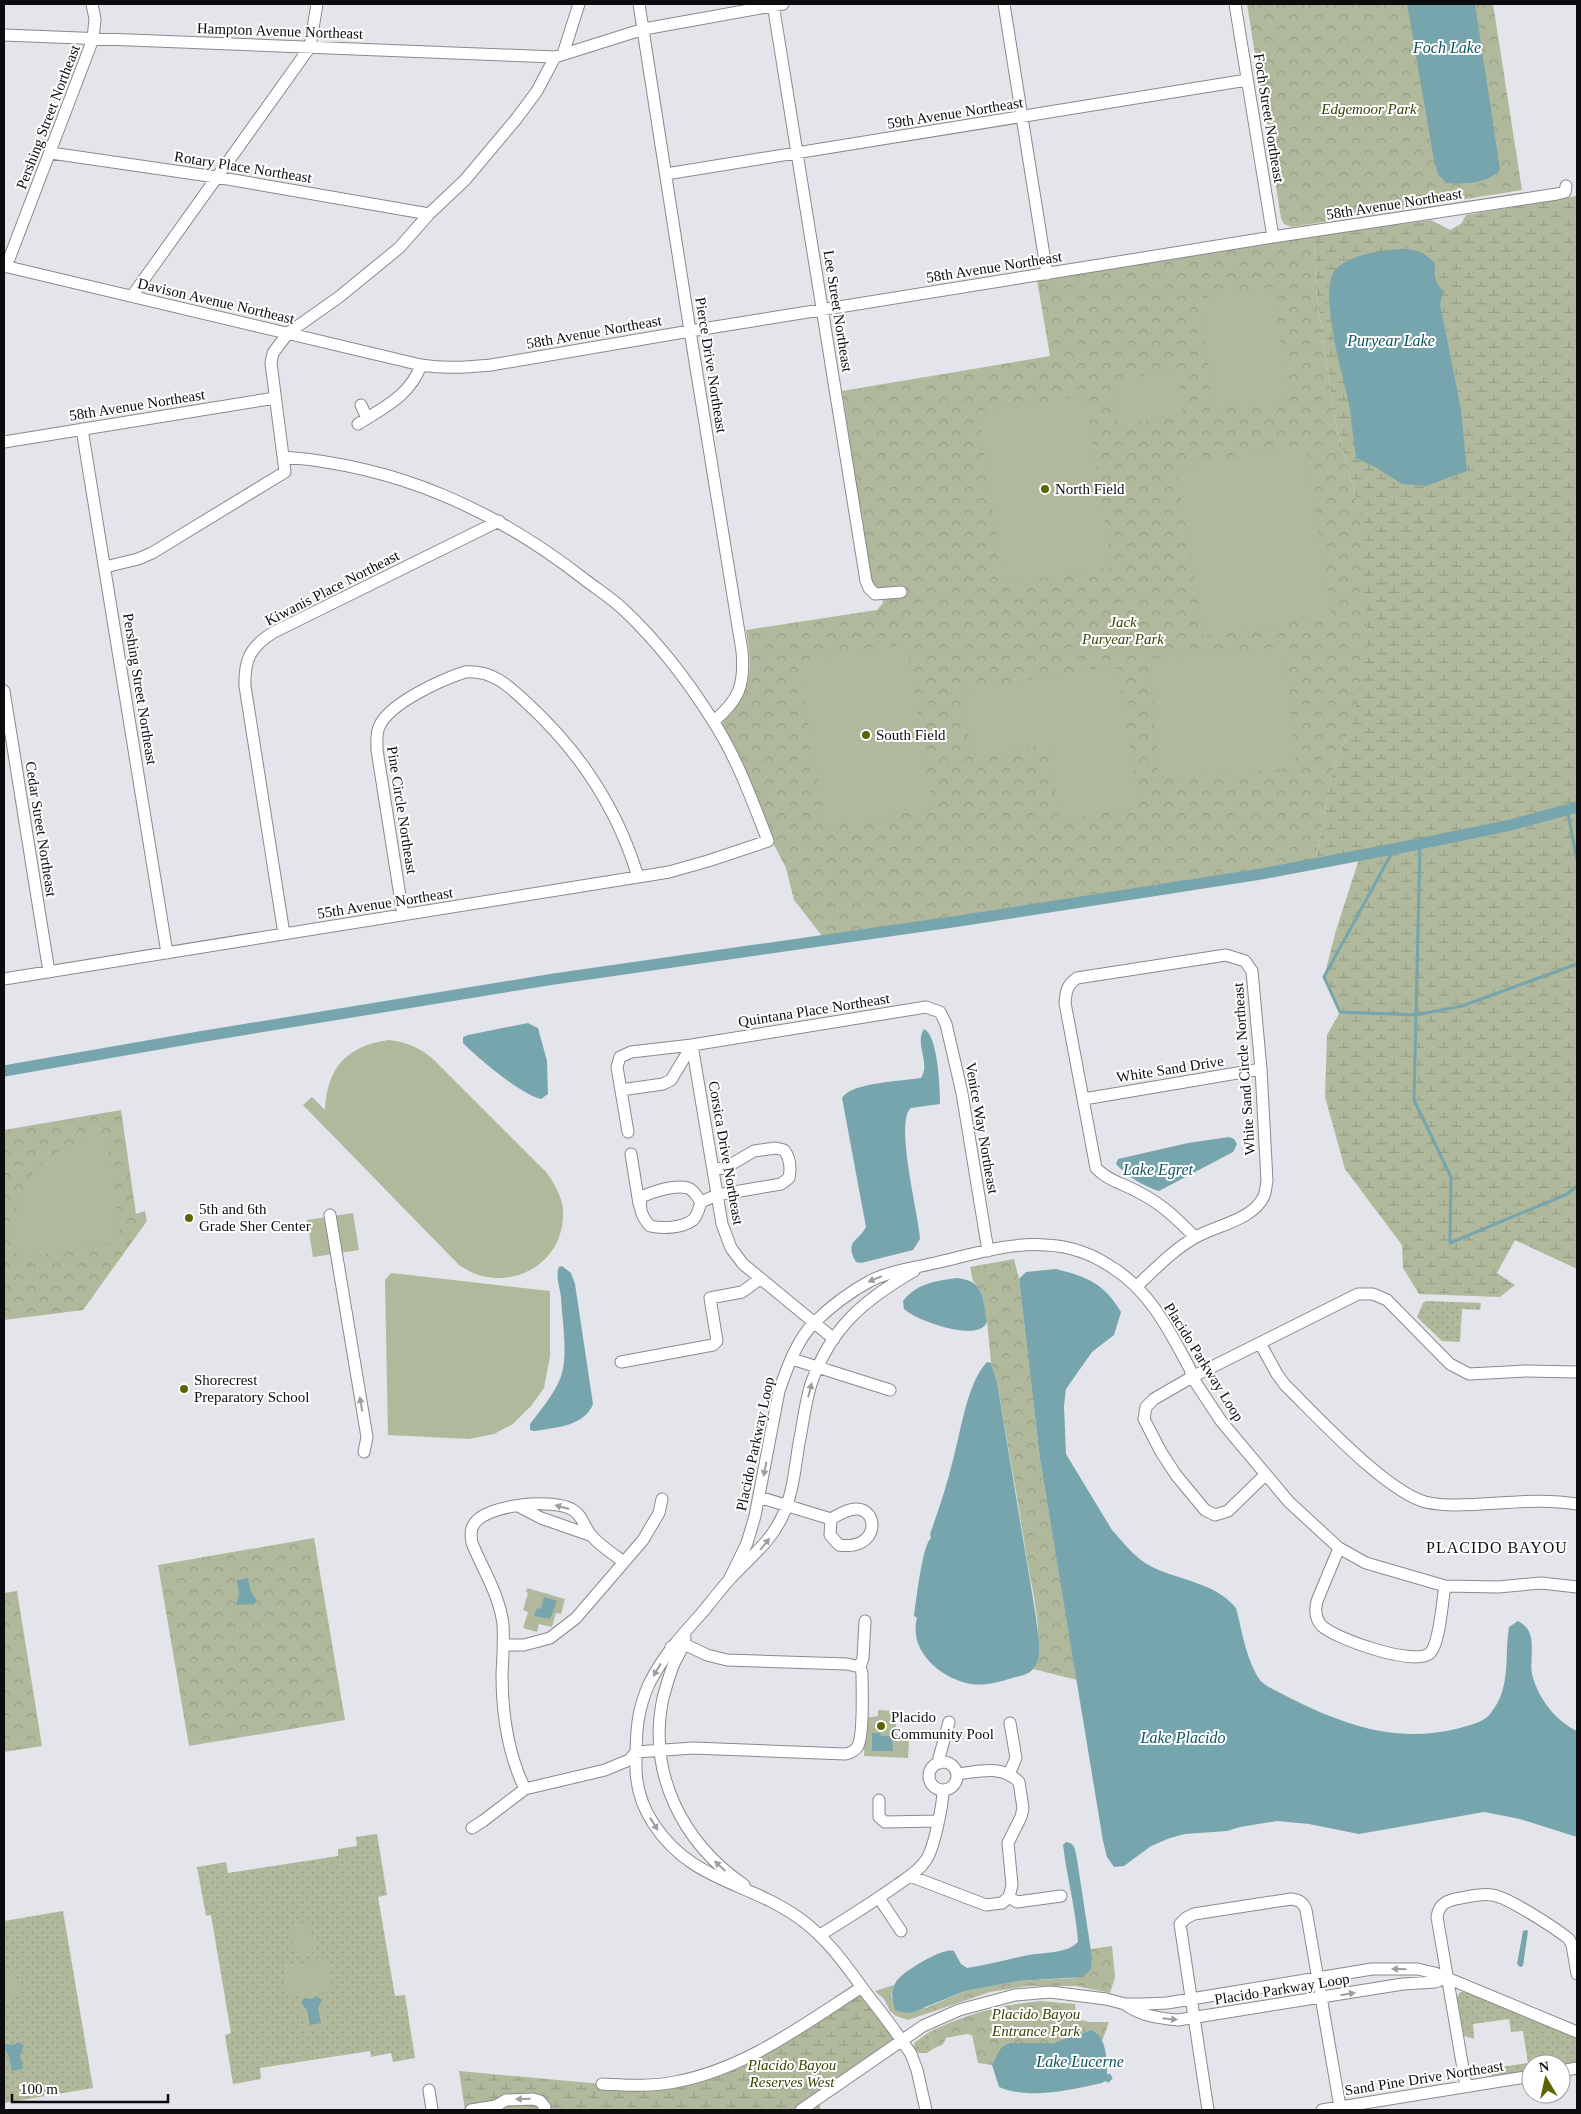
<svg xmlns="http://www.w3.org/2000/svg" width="1581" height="2114" font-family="'Times New Roman',serif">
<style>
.grass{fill:url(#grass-dots)}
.wetland{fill:url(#wetland-marsh)}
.park{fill:url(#park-crowns)}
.garden{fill:#b0b99b}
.water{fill:#77a5ae}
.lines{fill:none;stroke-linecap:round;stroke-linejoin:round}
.stream{stroke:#77a5ae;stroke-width:3}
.canal{stroke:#77a5ae;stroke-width:11}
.minor-casing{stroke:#898a8f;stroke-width:13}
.minor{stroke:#fff;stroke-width:11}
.oneway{fill:#9e9e9f}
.poi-dot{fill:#5c6401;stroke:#fff;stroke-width:2}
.labels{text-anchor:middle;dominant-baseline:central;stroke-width:4;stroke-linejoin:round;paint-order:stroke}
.street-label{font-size:15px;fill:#0c0c0e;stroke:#fff}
.park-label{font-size:15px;font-style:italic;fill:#374205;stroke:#fff}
.poi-label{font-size:15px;fill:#0c0c0e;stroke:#fff;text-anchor:start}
.water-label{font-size:16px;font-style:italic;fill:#0f535e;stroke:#fff}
.neighbourhood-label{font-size:16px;letter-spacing:1px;fill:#0c0c0e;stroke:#fff}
</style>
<defs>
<pattern id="grass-dots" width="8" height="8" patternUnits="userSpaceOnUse" patternTransform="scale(1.25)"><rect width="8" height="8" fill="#b0b99b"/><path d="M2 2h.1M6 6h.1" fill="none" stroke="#969e84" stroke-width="1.8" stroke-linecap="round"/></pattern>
<pattern id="wetland-marsh" width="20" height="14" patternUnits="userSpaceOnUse" patternTransform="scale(1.25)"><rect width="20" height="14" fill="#b0b99b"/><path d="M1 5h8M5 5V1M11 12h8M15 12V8" fill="none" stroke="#969e84"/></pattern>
<pattern id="park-crowns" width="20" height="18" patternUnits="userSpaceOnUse" patternTransform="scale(1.25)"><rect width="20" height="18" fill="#b0b99b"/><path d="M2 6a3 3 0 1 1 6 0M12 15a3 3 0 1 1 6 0" fill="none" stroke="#969e84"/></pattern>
</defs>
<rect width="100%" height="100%" fill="#e3e5ea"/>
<path class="grass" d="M1426,1301L1481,1303L1480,1310L1462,1309L1460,1342L1442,1341L1417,1317L1423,1303Z
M377,1834L387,1895L378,1897L395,1996L405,1995L415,2058L393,2062L391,2053L371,2057L370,2051L260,2068L261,2079L233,2084L225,2035L231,2033L211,1915L206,1916L197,1867L226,1862L228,1873L338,1856V1849L357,1846L356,1837Z
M63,1911L93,2088L4,2103V1921Z
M1460,1992L1479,1994L1495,2004L1516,2009L1577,2039V2062L1561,2065L1531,2064V2070L1492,2076L1491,2072L1501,2071L1500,2067L1528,2063L1523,2031L1511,2032L1509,2019L1473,2024L1474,2039L1464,2036L1457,1998Z
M929,2032L933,2049L927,2053H919L914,2049V2043Z"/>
<path class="wetland" d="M1577,196V1269L1515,1240L1497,1273L1515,1285L1500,1297L1419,1294L1403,1268L1402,1245L1345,1169L1325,1097L1327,1035L1340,1012L1324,977L1337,927L1360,856L1315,864L1332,772L1351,728L1359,509L1335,420L1316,290L1314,236L1431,220L1450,230L1461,224L1466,215Z
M862,1987L902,2040L818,2099L821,2110H465L459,2071L602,2084L710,2074Z"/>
<path class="park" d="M1247,4H1493L1522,190L1292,227L1284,224L1281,218Z
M1314,235L1316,290L1335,420L1359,509L1368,642L1351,728L1332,772L1315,864L1010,913L826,941L794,900L786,868L774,845L746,775L722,725C725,716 733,711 738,703C754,680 750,656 746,630L877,610L883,603L880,588L873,585L871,581L842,391L1050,356L1037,280Z
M121,1110L136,1214L145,1211L147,1221L83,1310L4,1320V1130Z
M1014,1259L1019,1279L1040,1459L1077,1680L1033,1669C1046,1641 1032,1590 1027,1560C1018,1500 1007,1441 997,1382L991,1363L987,1321L980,1290L973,1281L970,1267Z
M314,1538L345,1720L189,1746L158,1565Z
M17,1591L42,1746L4,1752V1593Z
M1112,1946L1115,1977L1110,1993L1076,1986H1028L990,1992L908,2020L896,2016L890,2011L884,1999L875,1991L894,1985L891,1996L895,2009L926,2008L965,1991L1018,1981L1075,1978L1092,1958L1090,1949Z
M1040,2001L1075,2004L1077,2019L1090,2022H1109L1102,2041L1096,2032L1092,2030C1078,2034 1065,2041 1051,2043C1023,2047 1005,2032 992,2065L978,2063L972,2035L967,2034L946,2038L943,2044L933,2049L929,2032C967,2014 999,2005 1040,2001Z"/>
<path class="garden" d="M1272,287L1290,398L1215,410L1198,299Z
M1176,370L1184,415L1118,426L1111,381Z
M1085,395L1112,567L1004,584L978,412Z
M1305,446L1332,616L1203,636L1176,467Z
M907,644L933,809L826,826L798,661Z
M1285,647L1296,768L1159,779L1150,659Z
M1116,665L1140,807L1060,820L1048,745L972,758L961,691Z
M389,1040C406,1042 418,1047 432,1058L546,1172C554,1183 562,1196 563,1210C566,1267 503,1297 459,1265L303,1105L312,1097L325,1110C327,1068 346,1046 389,1040Z
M106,1135L120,1234L113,1243L17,1258C6,1189 37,1146 106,1135Z
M353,1213L359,1250L313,1257L307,1220Z
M391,1273L550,1291V1356L544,1388L531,1406L513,1424L494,1434L469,1439L388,1435L385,1280Z
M527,1588L565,1599L561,1614L556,1613L552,1627L539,1624L537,1632L523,1628L528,1612L523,1610L528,1593L526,1592Z
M878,1710L894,1711L893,1718H896V1734L909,1741L908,1758L864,1756L865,1718L878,1716Z
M310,1922L315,1952L295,1956L290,1924Z
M328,1959L333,1991L320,1993L327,1997L325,2010L328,2026L305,2031L302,2010L298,2003L301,1995H288L283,1966Z
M15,1972L21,1996L4,1999V1974Z"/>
<path class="water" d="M1407,4H1475L1500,170C1487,184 1465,184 1446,183L1438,174L1434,160Z
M1404,249C1418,250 1426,253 1435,264C1434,275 1435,282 1443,291L1440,304L1461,410L1467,471L1426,486L1402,484L1375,467L1356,458C1353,440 1352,422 1349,404C1344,377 1315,286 1338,267C1356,253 1383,250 1404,249Z
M528,1023L538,1028L547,1061L548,1094L541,1099C519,1093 480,1060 463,1043V1037L468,1035Z
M924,1029C938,1035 940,1088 940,1104L911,1108C894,1121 919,1216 920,1239L913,1250L861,1263L856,1262C844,1241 858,1242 866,1227L842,1098C851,1082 904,1081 921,1078C931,1063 914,1044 924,1029Z
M1229,1137L1234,1139L1237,1144L1233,1152L1159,1191C1143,1186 1127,1176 1116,1164L1118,1159L1188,1143Z
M562,1266L571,1273L575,1284L593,1404C585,1426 554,1428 534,1431L530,1430V1424C540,1411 554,1394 560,1379C569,1358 562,1319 561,1297C560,1287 555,1276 559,1267Z
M1056,1269C1087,1277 1104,1283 1121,1312L1114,1335L1092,1352L1066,1389L1064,1406L1066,1454L1112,1530C1122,1541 1133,1555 1145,1563C1175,1581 1213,1580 1236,1608C1242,1630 1246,1660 1260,1680C1264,1686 1285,1695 1292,1699C1347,1726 1398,1744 1460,1728C1470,1725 1484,1722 1490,1714C1512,1688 1504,1657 1509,1627L1518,1621C1541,1633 1527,1658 1533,1678C1540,1700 1556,1721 1577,1731V1837L1520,1819L1484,1812L1359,1834L1309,1824L1277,1821L1240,1827L1227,1831L1185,1834L1170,1838L1151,1846L1124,1866L1114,1867L1107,1857L1103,1841L1040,1459L1021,1296L1019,1279L1026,1272Z
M957,1278C985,1281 982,1298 987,1321C982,1344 916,1321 904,1309L903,1301C917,1283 936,1281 957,1278Z
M987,1362L991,1363L997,1382L1036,1617C1037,1631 1044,1657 1033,1669C1028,1675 1020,1676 1012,1678C999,1682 986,1686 971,1684C941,1679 908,1651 917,1618L914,1616C916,1602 922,1546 931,1538L930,1534C939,1509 947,1485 953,1460C961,1431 967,1383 987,1362Z
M248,1578L251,1592L256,1599L255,1604L236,1605L239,1595L237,1580Z
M544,1597L557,1601L550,1619L534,1616L537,1608L541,1609Z
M872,1733H880L881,1736H892L893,1751H872Z
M1066,1842C1076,1843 1075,1851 1077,1859L1092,1958L1091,1969L1083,1977L1018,1981L986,1987L965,1991L911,2013L902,2012L895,2010C892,2000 890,1991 896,1982C902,1972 943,1947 954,1951L961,1964L967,1968C988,1965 1008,1959 1029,1955C1045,1952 1066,1954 1078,1942C1076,1910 1067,1878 1063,1845Z
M1526,1930L1528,1931L1523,1966L1520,1967L1517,1964L1523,1931Z
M317,1996L322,2000L318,2008L321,2023L310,2025L307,2010L301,2003L304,1998L311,1999Z
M1092,2030C1108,2037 1107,2065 1107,2080L1102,2083C1070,2090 1030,2100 999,2087L992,2065L996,2056L1002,2047L1010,2043H1053Z
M19,2042L24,2046L20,2054L23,2069L12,2071L9,2056L4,2048L6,2044L13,2045Z"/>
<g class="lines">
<path class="stream" d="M1567,809L1577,860
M1420,844L1414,1100L1451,1177L1450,1243L1567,1194L1577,1186
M1394,849L1324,977L1340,1012L1416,1015L1462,1006L1577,964
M1109,2075L1111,2078L1108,2081L1105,2079Z"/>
<path class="canal" d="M4,1071L199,1037L554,979L959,921L1261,874L1409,846L1511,825L1577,807"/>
<g class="minor-casing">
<path id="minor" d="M639,4L690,331L742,651C745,685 739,700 714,721
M773,4L866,581L869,588L875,594L901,592
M1004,4L1047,274
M1235,4L1273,237
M4,35L555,57L644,29L783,4
M563,54L579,4
M51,153L216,177L429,214
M666,174L1247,80
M4,266L421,365C445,369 467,367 491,365L690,331L1273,237L1557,194L1565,192L1566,186
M6,267L93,39L95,19L92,4
M132,296L310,47L317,4
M361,405L367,418
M358,424C384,407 410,396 421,365
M82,429L167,953
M4,442L275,398
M105,567L138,559L152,553L285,472L271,363L273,353L288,333L339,297L399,248L429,214L465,180L517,118L537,91L555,57
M4,691L49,972
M403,915L377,750C377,742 376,734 379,727C389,703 441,680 465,672C493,670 509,686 528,704C579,751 618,810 638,877
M284,934L245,686C244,659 251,646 274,632L499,521
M4,979L669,872L708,861L768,841C752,800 737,758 713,721C688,681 657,641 623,609C611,598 597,589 584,579C494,509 398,466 284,457
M692,1045L722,1224L731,1248L743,1264L834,1339
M621,1090L663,1084L671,1080L692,1045
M1084,1099L1261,1069
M628,1132L617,1067L620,1057L631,1052L692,1045L926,1007L940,1012L946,1024L962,1093L988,1251
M631,1154L639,1204
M701,1202C697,1197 694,1190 688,1188C675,1184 652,1192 641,1197C639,1210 642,1217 650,1226C663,1229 682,1228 693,1220C698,1215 699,1208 701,1202L717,1195L781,1184L789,1178C791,1168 791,1159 784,1150L776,1148L754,1151L725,1168L713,1169
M330,1215L367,1437L364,1452
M914,1271C864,1300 831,1327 811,1384C805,1403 803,1424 799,1443C795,1467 793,1495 782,1517C770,1543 749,1558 730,1579C720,1590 711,1602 701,1614C681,1636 664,1655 650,1682C637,1709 636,1732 636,1761C635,1784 640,1803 653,1823C691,1882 747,1881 799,1918C828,1939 845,1964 866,1993C882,2013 897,2033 911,2054L917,2070L926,2110
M1137,1286C1155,1269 1174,1249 1196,1237C1217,1225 1253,1220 1264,1196C1266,1191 1266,1185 1267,1181L1261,1069L1252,971L1245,961L1226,955L1077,978C1067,985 1066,991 1065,1003L1096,1168C1108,1181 1125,1184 1140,1193C1162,1204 1178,1220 1195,1237
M1260,1343L1277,1374L1285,1385C1317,1416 1384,1490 1425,1502C1434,1504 1446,1505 1456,1505C1497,1505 1536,1497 1577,1504
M792,1359L890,1390
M621,1362L713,1345L717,1341L710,1298L742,1292L760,1279
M1265,1475L1228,1511L1215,1515L1205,1510L1176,1475L1161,1452L1144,1419L1146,1407L1154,1399L1192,1377L1358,1294H1373L1387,1300L1450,1364L1469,1374L1526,1371L1577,1372
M759,1497L831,1519C838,1515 847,1509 856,1509C880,1509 879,1551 839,1545L830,1535L831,1519
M520,1507L541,1518L590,1535
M1339,1548L1317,1601C1315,1609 1315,1619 1322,1626C1336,1639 1415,1667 1430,1653C1440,1643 1442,1602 1445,1586
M730,1578L747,1543L755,1516L779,1391C787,1368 797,1339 815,1322C831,1306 850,1292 870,1281C890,1271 913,1268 935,1263C971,1255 1009,1242 1046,1245C1070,1246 1094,1255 1113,1268C1150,1291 1170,1332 1190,1369L1192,1377L1221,1421L1289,1502L1339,1548L1366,1563L1445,1586L1498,1587L1541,1583L1577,1587
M685,1638C684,1648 677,1656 673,1666C669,1676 666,1687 663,1698C647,1774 683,1843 744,1885
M504,1645H524L550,1638L576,1618L643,1540L659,1513L662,1499
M860,1667L863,1658L865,1621
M929 1776a14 14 0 1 1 28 0a14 14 0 1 1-28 0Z
M940,1763L939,1758L949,1722
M1009,1774L1016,1758L1010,1723
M525,1789C507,1752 502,1714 502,1674C503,1657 504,1641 503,1624C499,1594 483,1570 472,1543C471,1536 470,1530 474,1524C487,1504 554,1498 573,1510C583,1516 584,1527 591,1535C599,1545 613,1554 624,1562
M879,1800V1817L885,1822L937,1821
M472,1828L483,1821L525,1789L605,1770L629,1760L636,1752L693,1748L845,1754C851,1753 855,1751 858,1746C864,1733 862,1689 862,1673L860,1667L847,1664L727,1660L707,1655L684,1644L671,1647
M910,1876L986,1905L1002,1903L1009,1897L1012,1885L1008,1843L1021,1817L1023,1808L1019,1782C1001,1764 979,1772 957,1774
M1009,1897L1017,1902L1061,1896
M879,1898L901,1931
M820,1935C846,1919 872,1903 897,1885C907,1878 919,1871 926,1860C934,1849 943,1804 943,1790
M1125,2004C1141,2016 1158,2018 1178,2020L1403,1984L1435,1982L1446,1978
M1561,2071L1577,2068
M602,2084C626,2085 651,2087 675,2082C745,2069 803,2025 862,1987
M1466,2086L1437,1917C1439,1903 1448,1900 1461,1898C1471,1896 1482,1893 1492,1895C1508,1897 1555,1928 1569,1939L1572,1945L1577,1974
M429,2090L432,2110
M471,2110L496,2106L506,2100L533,2099L540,2101L545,2107L544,2110
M801,2110L923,2026L959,2010L1015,1995L1050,1992L1106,1999L1125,2004H1143L1167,2003L1372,1969H1417L1435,1973L1577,2032
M1208,2110L1180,1924L1186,1918L1194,1914L1291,1899C1299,1900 1303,1902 1306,1910L1340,2107
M1322,2110L1531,2076"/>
</g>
<use href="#minor" class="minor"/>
</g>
<defs><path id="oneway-solid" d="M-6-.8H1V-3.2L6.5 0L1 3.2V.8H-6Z" transform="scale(1.25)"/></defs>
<g class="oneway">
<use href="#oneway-solid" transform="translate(875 1279) rotate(157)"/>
<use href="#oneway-solid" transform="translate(810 1390) rotate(-76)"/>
<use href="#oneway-solid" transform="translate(361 1404) rotate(-100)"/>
<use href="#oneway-solid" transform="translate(765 1469) rotate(101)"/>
<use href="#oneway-solid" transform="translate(562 1507) rotate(-165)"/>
<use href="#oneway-solid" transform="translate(765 1544) rotate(-51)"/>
<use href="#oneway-solid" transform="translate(657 1670) rotate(120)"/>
<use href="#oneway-solid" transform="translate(654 1824) rotate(58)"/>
<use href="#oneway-solid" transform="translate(720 1866) rotate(-138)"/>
<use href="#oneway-solid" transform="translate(1399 1969) rotate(-178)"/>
<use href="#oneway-solid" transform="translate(1348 1994) rotate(-10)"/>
<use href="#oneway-solid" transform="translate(1170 2019) rotate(6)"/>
<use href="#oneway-solid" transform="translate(523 2099) rotate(179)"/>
</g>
<g class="poi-dot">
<circle cx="1045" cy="489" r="5"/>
<circle cx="866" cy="735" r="5"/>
<circle cx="189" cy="1218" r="5"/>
<circle cx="184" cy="1389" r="5"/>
<circle cx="881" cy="1726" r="5"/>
</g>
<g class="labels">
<g class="street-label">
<text transform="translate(280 31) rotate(2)">Hampton Avenue Northeast</text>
<text transform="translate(955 113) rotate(-9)">59th Avenue Northeast</text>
<text transform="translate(48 117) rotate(-69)">Pershing Street Northeast</text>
<text transform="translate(1269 118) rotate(81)">Foch Street Northeast</text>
<text transform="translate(243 167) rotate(9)">Rotary Place Northeast</text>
<text transform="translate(1394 204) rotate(-9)">58th Avenue Northeast</text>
<text transform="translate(994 267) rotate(-9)">58th Avenue Northeast</text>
<text transform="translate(216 301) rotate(13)">Davison Avenue Northeast</text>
<text transform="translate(838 311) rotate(81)">Lee Street Northeast</text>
<text transform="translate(594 332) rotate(-10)">58th Avenue Northeast</text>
<text transform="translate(711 365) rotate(81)">Pierce Drive Northeast</text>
<text transform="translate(137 405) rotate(-9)">58th Avenue Northeast</text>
<text transform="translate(332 588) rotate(-27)">Kiwanis Place Northeast</text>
<text transform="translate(140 689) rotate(81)">Pershing Street Northeast</text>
<text transform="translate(402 810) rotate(81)">Pine Circle Northeast</text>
<text transform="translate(41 829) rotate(81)">Cedar Street Northeast</text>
<text transform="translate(385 903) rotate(-9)">55th Avenue Northeast</text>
<text transform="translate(814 1010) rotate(-9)">Quintana Place Northeast</text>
<text transform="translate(1170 1069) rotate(-9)">White Sand Drive</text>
<text transform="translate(1244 1069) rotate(-94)">White Sand Circle Northeast</text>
<text transform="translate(982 1128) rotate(80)">Venice Way Northeast</text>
<text transform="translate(726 1153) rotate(80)">Corsica Drive Northeast</text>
<text transform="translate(1204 1362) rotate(58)">Placido Parkway Loop</text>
<text transform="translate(755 1444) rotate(-78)">Placido Parkway Loop</text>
<text transform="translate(1282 1989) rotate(-9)">Placido Parkway Loop</text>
<text transform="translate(1424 2078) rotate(-9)">Sand Pine Drive Northeast</text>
</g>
<g class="park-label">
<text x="1369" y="109">Edgemoor Park</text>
<text x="1123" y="622">Jack<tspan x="1123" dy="17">Puryear Park</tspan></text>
<text x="1036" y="2014">Placido Bayou<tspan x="1036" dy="17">Entrance Park</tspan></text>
<text x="792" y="2065">Placido Bayou<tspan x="792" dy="17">Reserves West</tspan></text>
</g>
<g class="poi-label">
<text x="1055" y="489">North Field</text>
<text x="876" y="735">South Field</text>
<text x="199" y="1209">5th and 6th<tspan x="199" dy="17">Grade Sher Center</tspan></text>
<text x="194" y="1380">Shorecrest<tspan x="194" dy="17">Preparatory School</tspan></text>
<text x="891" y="1717">Placido<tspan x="891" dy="17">Community Pool</tspan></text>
</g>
<g class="water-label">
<text x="1447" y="47">Foch Lake</text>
<text x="1391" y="340">Puryear Lake</text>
<text x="1158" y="1169">Lake Egret</text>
<text x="1183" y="1737">Lake Placido</text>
<text x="1080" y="2061">Lake Lucerne</text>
</g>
<g class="neighbourhood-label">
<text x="1497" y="1547">PLACIDO BAYOU</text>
</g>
</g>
<rect width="1581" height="2114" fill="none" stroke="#0c0c0e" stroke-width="10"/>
<g transform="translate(1546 2079) rotate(351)"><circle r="24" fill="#ffffff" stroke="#9e9e9f"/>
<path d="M0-4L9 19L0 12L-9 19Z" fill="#5c6401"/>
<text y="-8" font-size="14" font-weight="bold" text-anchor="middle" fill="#0c0c0e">N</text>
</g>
<path d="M12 2094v8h156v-8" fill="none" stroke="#0c0c0e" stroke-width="2.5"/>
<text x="20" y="2094" font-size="15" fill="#0c0c0e" stroke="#ffffff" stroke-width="4" paint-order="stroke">100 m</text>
</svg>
